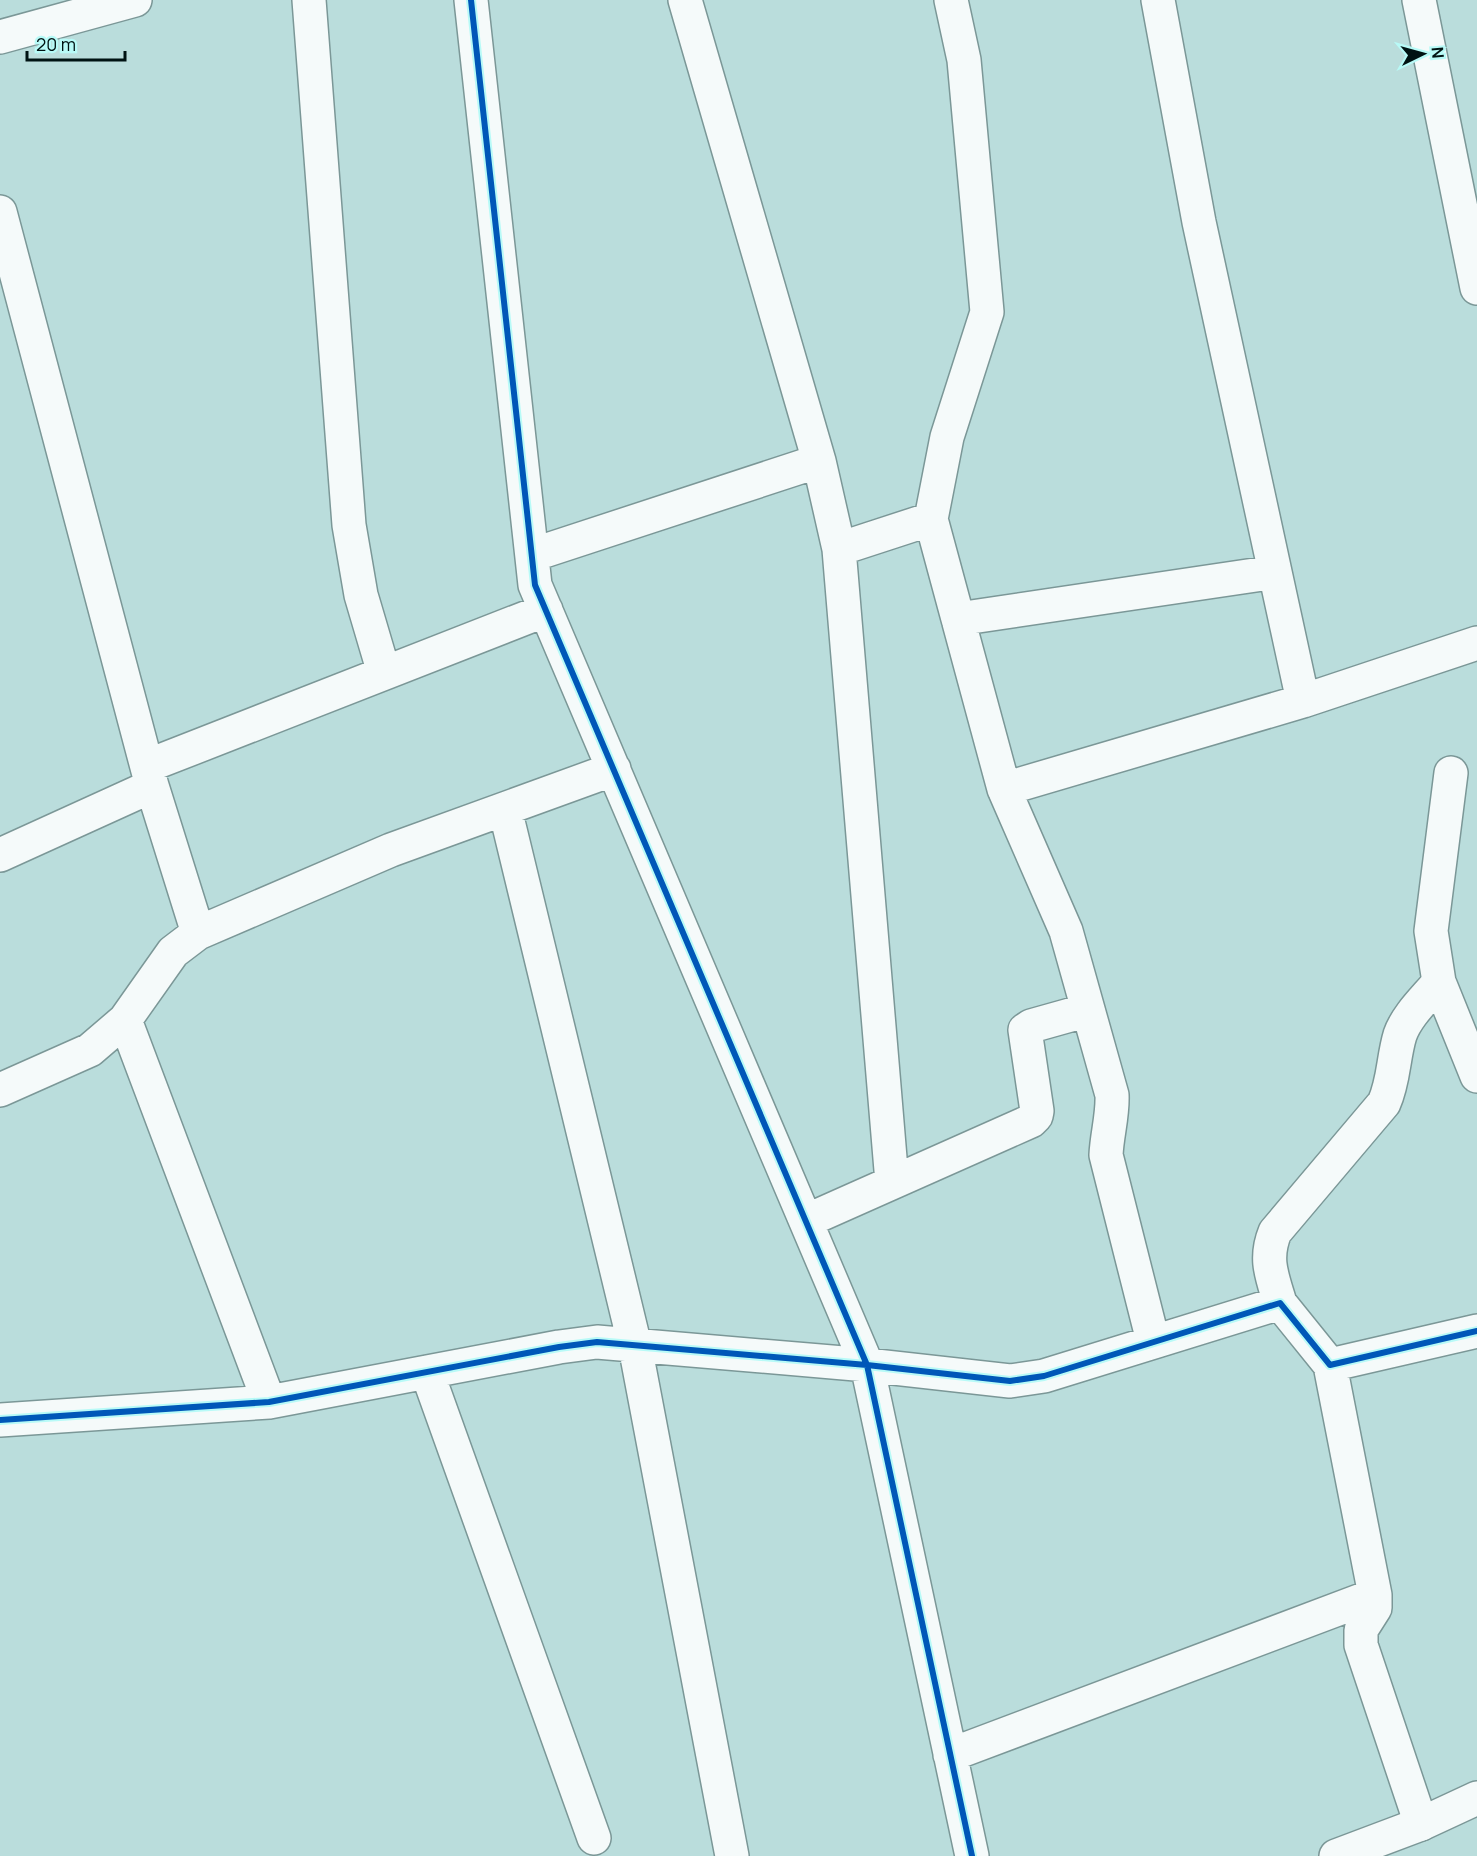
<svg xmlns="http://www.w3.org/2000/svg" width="1477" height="1856" font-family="Manrope,sans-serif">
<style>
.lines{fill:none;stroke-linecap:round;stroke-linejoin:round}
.street-casing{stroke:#7b9797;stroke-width:36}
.secondary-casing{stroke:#7b9797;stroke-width:36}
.street{stroke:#f5fafa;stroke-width:33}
.secondary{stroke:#f5fafa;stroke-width:33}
.cycleway-casing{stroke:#b8faf7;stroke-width:10}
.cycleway{stroke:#0057b8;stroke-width:6}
</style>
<rect width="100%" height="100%" fill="#badddc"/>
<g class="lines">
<g class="street-casing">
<path id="street" d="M309,0L349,525L361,595L384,673
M471,0L535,585L867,1365L972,1856
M685,0L819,461L839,549L931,519
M951,0L964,60L987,312L947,437L931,519L1004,789L1066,931L1112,1095C1113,1115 1107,1134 1106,1155L1153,1341
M1158,0L1199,222L1303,701
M1419,0L1477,288
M0,37L135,0
M0,212L152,786L198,933
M839,549L892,1182
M532,555L819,461
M958,619L1275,572
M147,766L546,610
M1451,773L1431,931L1439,982L1477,1076
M1004,789L1303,701L1477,643
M505,809L635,1346L732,1856
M0,855L152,786
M125,1020L269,1402
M0,1090L90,1050L125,1020L173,952L198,933L391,850L614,769
M806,1221L1031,1121L1036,1116L1037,1111L1025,1030L1031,1026L1088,1010
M1280,1303C1272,1276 1264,1259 1275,1232L1384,1103C1394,1081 1393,1058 1400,1035C1407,1015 1426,998 1439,982
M1330,1365L1375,1595V1608L1361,1630V1645L1421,1824
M427,1372L594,1838
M0,1420L269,1402L559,1347L597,1342L867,1365L1010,1381L1044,1376L1280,1303L1330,1365L1477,1331
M950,1755L1375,1595"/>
</g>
<g class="secondary-casing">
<path id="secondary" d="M1336,1856L1421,1824L1477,1798"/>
</g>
<use href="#street" class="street"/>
<use href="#secondary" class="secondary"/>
<g class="cycleway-casing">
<path id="cycleway" d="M471,0L535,585L867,1365L972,1856
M0,1420L269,1402L559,1347L597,1342L867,1365L1010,1381L1044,1376L1280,1303L1330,1365L1477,1331"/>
</g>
<use href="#cycleway" class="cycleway"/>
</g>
<g transform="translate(1423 54) rotate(85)" stroke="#b8faf7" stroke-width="4.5" paint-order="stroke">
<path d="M0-4.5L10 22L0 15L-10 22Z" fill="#001313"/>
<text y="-9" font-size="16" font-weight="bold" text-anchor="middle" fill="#001313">N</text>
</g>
<path d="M27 51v9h98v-9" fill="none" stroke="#001313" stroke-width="3"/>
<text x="36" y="51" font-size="18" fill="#001313" stroke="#b8faf7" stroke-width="4.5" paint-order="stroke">20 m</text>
</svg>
